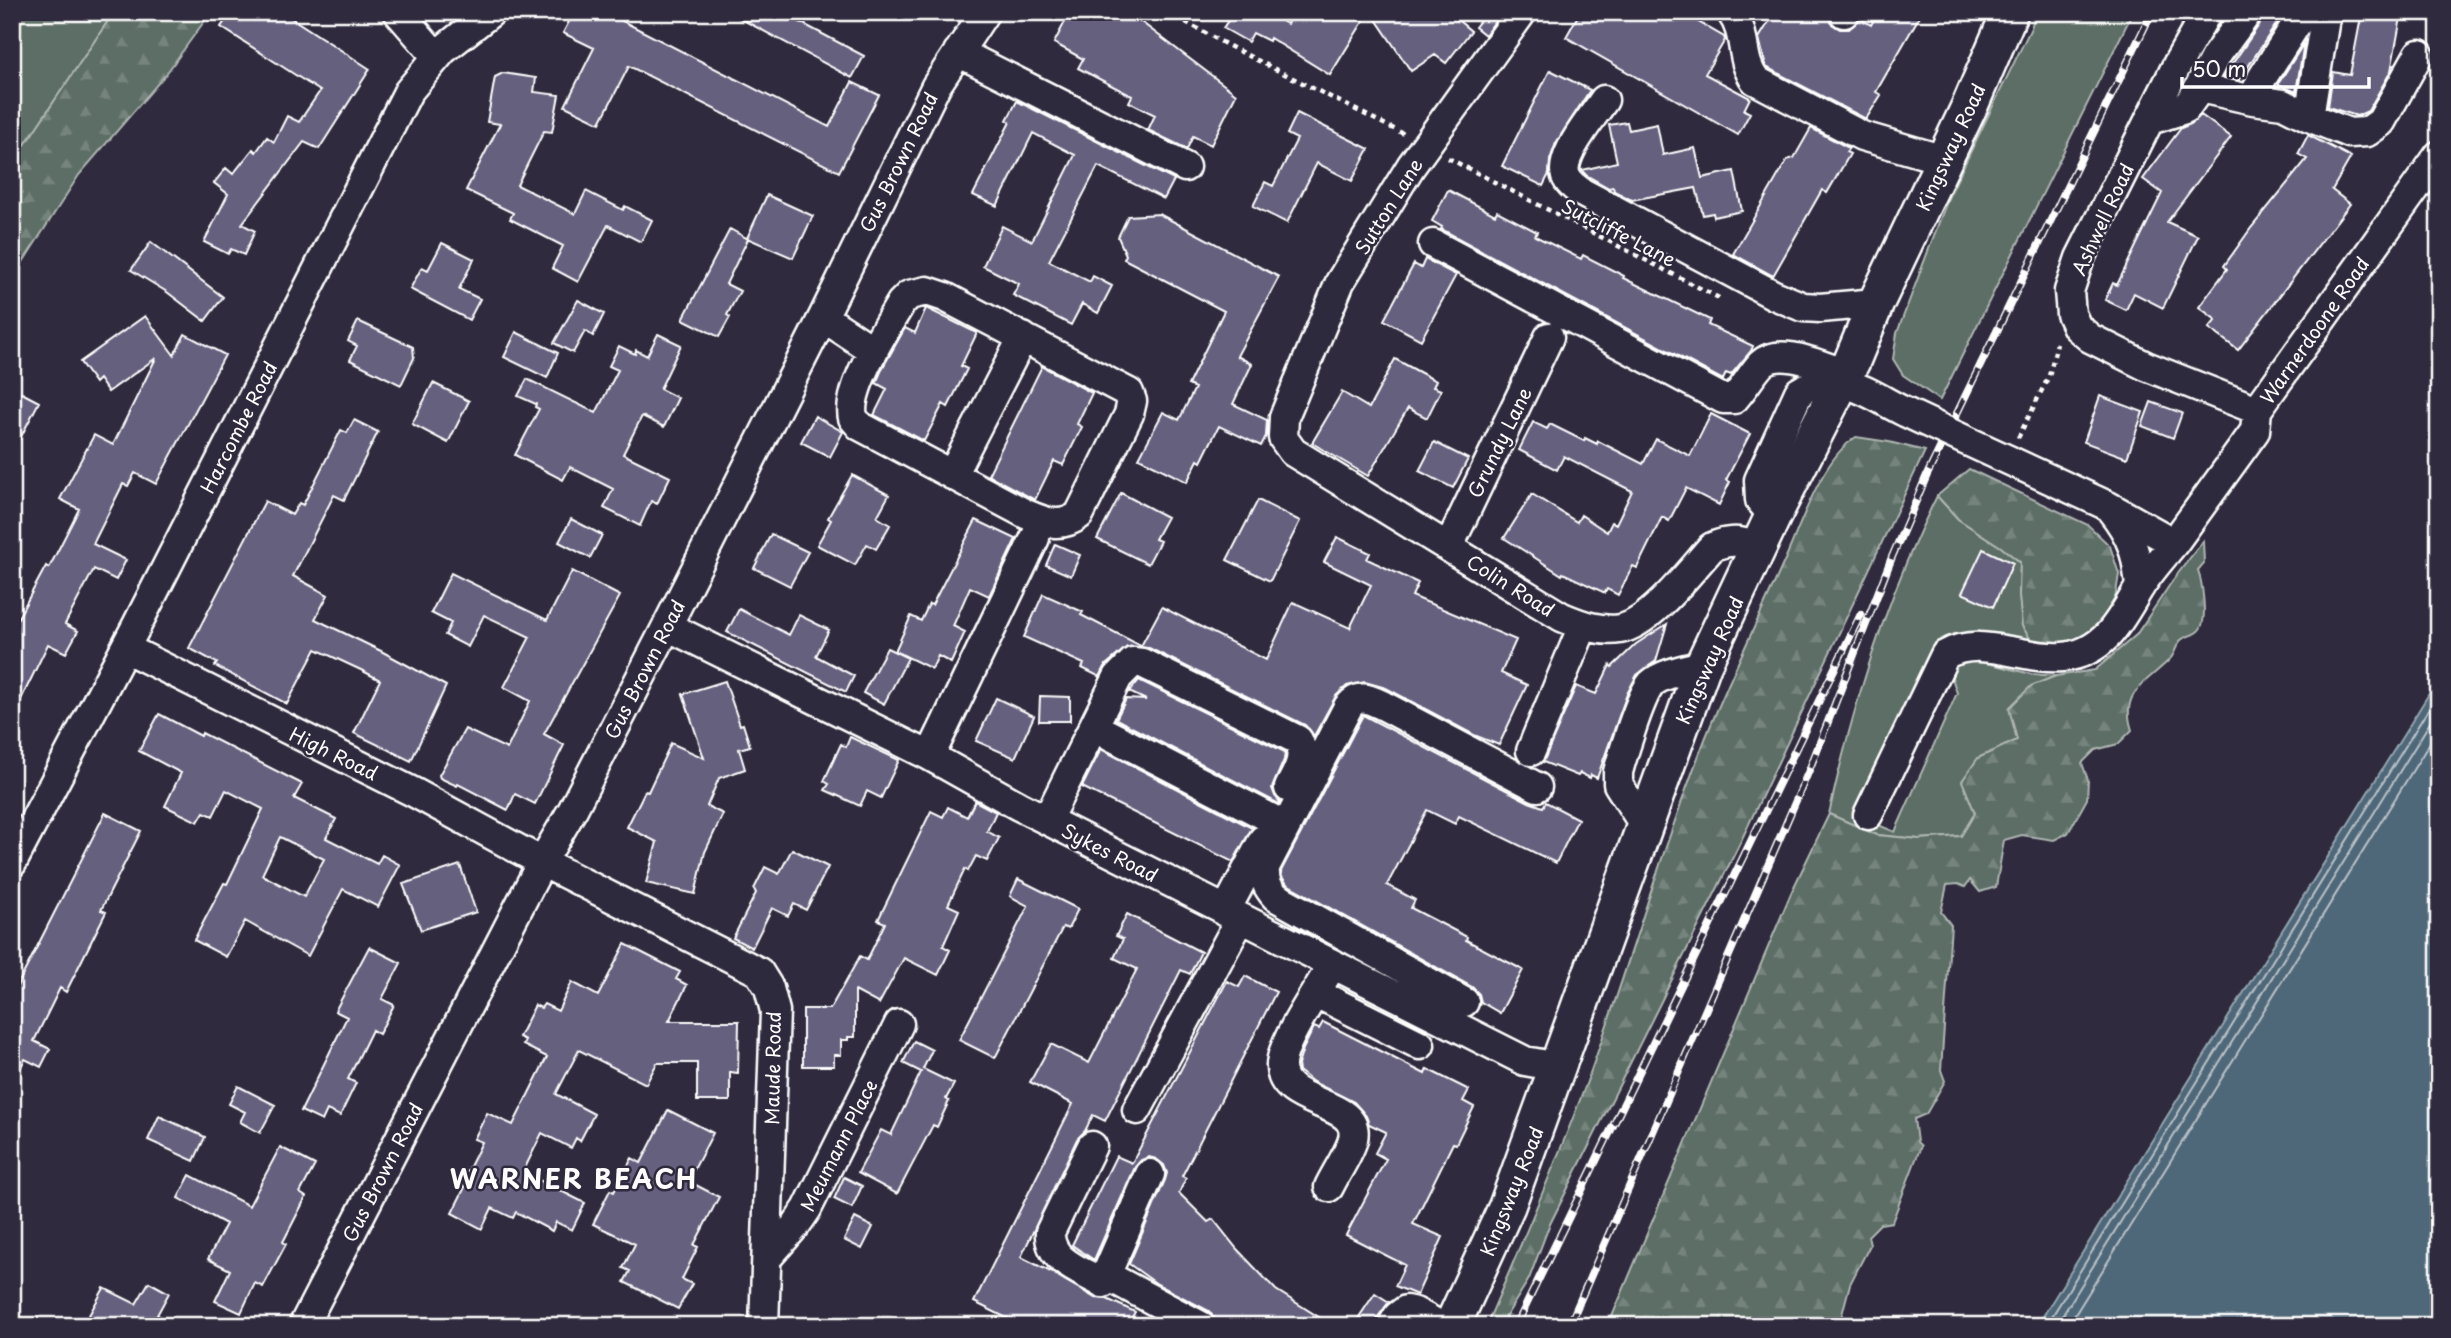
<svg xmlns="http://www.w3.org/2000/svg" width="2451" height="1338" font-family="'Playpen Sans',sans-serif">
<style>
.grass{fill:#5d6e66;stroke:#aeb6b2;stroke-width:2}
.forest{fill:url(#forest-firs);stroke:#aeb6b2;stroke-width:2}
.water{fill:#4f6779;stroke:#95a4af;stroke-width:2}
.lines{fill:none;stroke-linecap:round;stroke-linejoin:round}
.shore{stroke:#b9c2c9;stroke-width:2}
.building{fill:#66617f;stroke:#fff;stroke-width:2;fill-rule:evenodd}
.minor-casing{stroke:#fff;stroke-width:33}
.major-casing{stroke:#fff;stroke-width:40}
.path{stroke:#fff;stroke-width:4.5;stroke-dasharray:5 5;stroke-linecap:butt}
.minor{stroke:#2f2a3d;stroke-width:28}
.major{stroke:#2f2a3d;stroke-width:35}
.rail-casing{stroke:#fff;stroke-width:8}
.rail{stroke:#2f2a3d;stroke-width:5;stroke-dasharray:16;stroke-linecap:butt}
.minor-bridge-casing{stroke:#fff;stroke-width:33;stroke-linecap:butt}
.minor-bridge{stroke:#2f2a3d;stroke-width:28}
.labels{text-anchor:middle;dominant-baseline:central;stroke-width:5;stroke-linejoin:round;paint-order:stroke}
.street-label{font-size:19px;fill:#fff;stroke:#2f2a3d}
.district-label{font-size:26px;font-weight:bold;letter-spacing:2px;fill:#fff;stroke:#2f2a3d}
</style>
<defs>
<pattern id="forest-firs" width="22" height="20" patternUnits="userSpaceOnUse" patternTransform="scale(1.75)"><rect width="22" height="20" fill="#5d6e66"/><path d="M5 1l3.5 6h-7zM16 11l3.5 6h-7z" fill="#75847d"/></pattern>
</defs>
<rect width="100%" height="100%" fill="#2f2a3d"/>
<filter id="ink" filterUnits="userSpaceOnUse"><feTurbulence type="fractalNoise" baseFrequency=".0143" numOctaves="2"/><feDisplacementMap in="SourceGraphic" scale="14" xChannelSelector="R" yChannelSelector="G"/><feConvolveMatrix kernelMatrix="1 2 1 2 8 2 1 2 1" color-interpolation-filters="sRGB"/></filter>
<g filter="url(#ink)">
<path class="grass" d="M12,12H114L12,164Z
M2036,12H2133L1940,400L1903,375L1893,359L1897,333L1949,196L2031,28Z
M1937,496L1958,519L2001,547L2020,562L2019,594L2022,626L2035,646L1977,632L1960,637L1859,817L1895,832L1957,693L1949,669L1965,660H1975L2031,674L2056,676L2031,686L2018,740L1978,758L1975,814L1961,836L1919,839L1877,835L1829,814C1853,704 1886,597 1937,496Z"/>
<path class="forest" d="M114,12H211L166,74L79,175L12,279V164Z
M1856,437L1889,442L1925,451L1739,845L1549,1226L1529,1279L1500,1326H1486C1520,1247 1554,1168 1585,1087C1627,974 1658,859 1702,747C1726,685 1756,625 1783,564C1800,527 1821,459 1856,437Z
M1969,469L2088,525L2110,546L2119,574L2113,612L2095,632L2075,644L2035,646L2022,626L2019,595L2020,562L2001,547L1958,519L1937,496Z
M2203,541L2204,563L2198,570C2202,582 2208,619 2200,629C2195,636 2187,635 2181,640C2176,645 2175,654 2170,659C2148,682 2119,691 2132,730L2118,744L2095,750L2082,763L2088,780L2087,799L2068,833L2054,840L2022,835L2004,840L1996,887L1980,892L1970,880L1965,887L1958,884L1947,885L1941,912L1951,925L1941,1070L1945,1081L1926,1114L1914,1119L1917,1142L1921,1146L1892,1222L1880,1224L1868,1236L1870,1245L1850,1284L1839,1326H1608L1791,893L1829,814L1877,835L1919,839L1961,836L1975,813L1962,781L1978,758L2017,740L2009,708L2031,686L2056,676L2095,670L2136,635L2173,580Z"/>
<path class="water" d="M2439,679V1326H2037L2435,684Z"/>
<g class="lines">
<path class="shore" d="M2046,1326L2439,692
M2056,1326L2439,708
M2068,1326L2439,728"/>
</g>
<path class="building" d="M231,12H282L370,69L319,149L304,142L242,224L255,231L244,255L231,249L228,254L204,242L228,194L214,183L226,168L233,174L253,149L256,152L267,137L274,142L287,116L299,122L320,91L221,27Z
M574,12H605L829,127L852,82L879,95L839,172L629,66L600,123L565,106L594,48L563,33Z
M728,12H781L864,56L852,78Z
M1070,12H1128L1236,94L1211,145L1193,136L1187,149L1148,130L1155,115L1129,102L1132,96L1078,68L1083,59L1054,43Z
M1217,12H1266L1287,24L1294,12H1369L1330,75L1270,38L1269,41L1253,33L1248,42L1223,28L1229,19Z
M1371,12H1448L1471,31L1446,63L1435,55L1411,71Z
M1487,12L1501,13L1485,35L1475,27Z
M1580,12H1681L1724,37L1725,40L1705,74L1750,98L1744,110L1750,113L1738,135L1566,37Z
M1775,12H1828L1832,24L1840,29H1849L1860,19L1871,25L1878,12H1922L1876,92L1881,95L1866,119L1766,67L1759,38Z
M2264,12L2283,14L2239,80L2224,76L2261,22Z
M2362,12H2402L2391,71L2368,111L2357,116L2328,107L2333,72L2350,75Z
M2304,43L2296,92L2278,84Z
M1550,70L1590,90L1556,143L1550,160L1549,174L1543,186L1502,166Z
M503,73L536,78L534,92L559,95L552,132L544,131L517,185L575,214L586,191L623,210L625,206L652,220L641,242L608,225L578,282L552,268L563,246L510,219L513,213L466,190L500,124L487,122L495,77Z
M1017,101L1174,180L1164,199L1098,166L1049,261L1090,282L1093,276L1112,286L1098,313L1082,304L1071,325L1013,295L1019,284L983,266L1002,226L1032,241L1075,155L1033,133L997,206L973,195L1010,122L1007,120Z
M1297,113L1369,149L1352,181L1317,163L1287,223L1253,206L1265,182L1273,186L1297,139L1287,134Z
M2201,115L2231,137L2167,222L2198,236L2163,308L2134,293L2126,310L2105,300L2113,283L2117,285L2162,193L2143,179L2181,128L2191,124Z
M1627,122L1629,130L1657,124L1663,155L1695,148L1702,178L1734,171L1742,211L1714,217L1713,213L1703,215L1696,188L1632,200L1614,191L1613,187L1609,188L1586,175L1582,170L1617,162L1609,125Z
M1811,128L1849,148L1846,152L1850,154L1827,193L1822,190L1773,276L1733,254L1787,160L1794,158Z
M2308,135L2351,157L2332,190L2350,204L2238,350L2209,328L2216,320L2199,307L2227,269L2224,266L2251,228L2307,159L2298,154Z
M1448,190L1495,215L1497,211L1537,232L1535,236L1581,259L1583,255L1624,276L1623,278L1710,320L1708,325L1753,346L1751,351L1731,375L1726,373L1723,380L1441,229L1442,227L1432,221Z
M767,195L813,216L793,258L747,238Z
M1159,214L1279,277L1237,356L1252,364L1233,404L1267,420L1266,436L1261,446L1219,426L1201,462L1198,460L1187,482L1139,458L1163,412L1179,420L1195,388L1188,385L1224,311L1124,259L1126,255L1118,237L1128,216Z
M730,229L748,239L726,284L740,291L727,315L730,317L719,337L683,319Z
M151,242L223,297L205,321L167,292L131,270Z
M442,243L474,259L459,289L480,299L469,320L410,289L422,267L428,270Z
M1425,259L1456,275L1421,340L1384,320L1414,264L1421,268Z
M578,300L604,314L593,336L585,331L573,353L554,343Z
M926,308L977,333L961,366L967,369L948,407L943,404L924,441L874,415L887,389L876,383L883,367L905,328L915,333Z
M145,316L174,355L185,334L225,355L156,484L135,473L128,486L123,484L93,544L126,560L116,580L94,569L65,624L78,631L66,653L48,644L12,718V629L46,566L49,568L79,509L60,499L94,435L113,445L156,358L108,392L99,379L95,383L80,362Z
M358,321L413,347L414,358L401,385L350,360L357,346L348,341Z
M516,332L558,353L547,378L504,357Z
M658,334L681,345L660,389L678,398L664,427L642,416L623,454L670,477L657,504L651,501L640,526L604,508L613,489L570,467L563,480L515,455L539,409L535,407L536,404L518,396L527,379L596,413L618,370L609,366L619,346L635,354L636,350L647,356Z
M1395,359L1436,381L1433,387L1441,390L1427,418L1408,408L1368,476L1312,443L1342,392L1369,408Z
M1042,366L1092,393L1077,424L1082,427L1063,465L1054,461L1035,500L988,475Z
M433,383L469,401L448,443L412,424Z
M18,391L39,402L12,454V402Z
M2100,396L2143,412L2127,458L2084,442Z
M2151,402L2182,413L2173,438L2142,426Z
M1711,414L1750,434L1726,480L1730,482L1719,505L1686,488L1669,521L1662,517L1637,568L1633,566L1618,595L1607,589L1605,593L1563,573L1562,575L1504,538L1532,494L1577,522L1581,515L1607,532L1612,522L1616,524L1632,491L1564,456L1557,470L1519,450L1533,422L1547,429L1550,424L1584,441L1585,438L1597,444L1598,441L1643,464L1656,439L1690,456Z
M815,416L843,432L830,457L801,442Z
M354,420L378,432L344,500L334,495L293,576L328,595L315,619L381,651L446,686L411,761L354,733L380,680L363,671L316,649L287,704L215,666L217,663L189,648L265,501L292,515L299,503L303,505L341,430L347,433Z
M1434,442L1468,459L1453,488L1419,471Z
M852,475L889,495L877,517L890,525L876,549L867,544L855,565L817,545L831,520L828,518Z
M1121,493L1167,517L1155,539L1160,541L1148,564L1097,539Z
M1258,500L1300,521L1270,581L1227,560Z
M571,519L602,535L590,558L559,542Z
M976,520L1016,539L989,596L970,587L953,626L965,632L951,663L938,656L932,669L895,651L911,616L921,621L929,604L932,605Z
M771,534L808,552L790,586L754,568Z
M1337,537L1370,553L1367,559L1418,583L1412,596L1516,640L1501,673L1527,685L1499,745L1474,735L1386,688L1365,682L1347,686L1336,696L1314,736L1305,725L1149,648L1127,647L1106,665L1100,677L1082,668L1084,664L1024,637L1043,594L1083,612L1081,615L1141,646L1162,607L1266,660L1293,602L1350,628L1371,585L1324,562Z
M1055,544L1080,555L1071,576L1046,565Z
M1983,549L2013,563L1993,607L1962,593Z
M572,571L620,596L544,734L564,745L535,804L515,794L508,810L458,784L457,786L440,778L439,775L465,729L507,749L530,701L504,687L530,637L484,615L468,647L445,635L451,623L431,613L451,573L547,620Z
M739,609L789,635L799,615L829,630L816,656L854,676L846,692L727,632Z
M1667,624L1656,661L1637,675L1627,694L1597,778L1591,775L1590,778L1580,773L1578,776L1543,762L1576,686L1596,694L1610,665L1612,667L1636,644Z
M887,648L908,658L884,704L863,693Z
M1139,680L1285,752L1284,760L1272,788L1275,796L1280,802L1279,804L1116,719L1126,699L1146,700L1129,692Z
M725,681L740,725L743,724L750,746L739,749L745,769L719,778L707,806L723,814L705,852L695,894L646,883L657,842L627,827L645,791L648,792L671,743L704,758L683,694Z
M1040,696L1070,697V721H1039Z
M996,698L1034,716L1015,758L976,741Z
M159,714L201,736L202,733L302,784L294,798L336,819L326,838L377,864L382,855L400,865L378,907L343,889L308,956L245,921L226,957L194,940L224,883L227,884L263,809L226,790L213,816L204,812L198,822L165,806L181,773L139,751ZM280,837L324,859L304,897L262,875Z
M1363,715L1529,802L1543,807L1546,802L1578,819L1556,863L1459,816L1455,824L1427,810L1387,885L1415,900L1411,908L1467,937L1466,940L1523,970L1500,1013L1481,1002L1479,994L1472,987L1287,884L1282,877L1281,871Z
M850,737L899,760L881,798L867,791L860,806L825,790L829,784L824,781L841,744L846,747Z
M1101,749L1252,828L1233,862L1082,787Z
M975,801L996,812L987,831L999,838L987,861L976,856L968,871L965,869L948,905L959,910L943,946L950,950L938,975L904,958L879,1004L855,991V1037H848V1040H841V1055H834V1066H803V1009H830L860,956L867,960L885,923L878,920L931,811L943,817L948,807L967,817Z
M105,813L141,831L101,910L106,912L66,992L60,988L34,1041L50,1049L41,1067L25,1059L12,1084V996Z
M792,849L828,867L806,910L794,904L788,916L772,908L752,948L733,938L756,893L754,889L765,867L779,874Z
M460,865L476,912L421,930L403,884Z
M1018,879L1078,909L1068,929L1063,927L995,1058L959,1040L1028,906L1010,896Z
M1127,914L1201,952L1190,974L1181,970L1105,1121L1093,1115L1085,1131L1077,1139L1021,1257L1051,1272L1095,1298L1107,1299L1135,1312L1127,1326H1023L974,1302L1073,1104L1030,1082L1051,1044L1089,1063L1137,969L1114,958L1123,939L1116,936Z
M625,944L680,972L676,979L687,985L669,1021H739L738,1073L730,1072V1101H697V1063H657L646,1084L579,1050L556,1094L594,1114L580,1141L576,1138L571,1148L542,1133L523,1172L585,1203L572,1230L556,1222L552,1231L516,1212L513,1218L492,1208L482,1229L452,1213L465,1187L461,1185L482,1142L474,1139L487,1113L513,1125L547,1057L523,1045L525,1040L519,1037L535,1005L541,1008L544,1004L558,1011L572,982L598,996Z
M369,947L401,963L382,999L394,1005L379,1034L372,1030L348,1079L356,1083L340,1116L327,1110L322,1121L301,1111L347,1017L335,1011Z
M1245,976L1276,992L1182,1176L1186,1178L1179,1193L1208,1222L1213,1219L1237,1249L1276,1290L1333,1326H1224L1216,1321L1209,1311L1157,1284L1129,1264L1165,1180L1167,1173L1164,1165L1156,1159L1149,1157L1141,1160L1135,1167L1094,1260L1072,1245L1116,1156L1132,1163L1227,981L1239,987Z
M1323,1022L1425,1074L1427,1069L1469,1090L1463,1101L1474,1107L1456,1144L1453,1143L1413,1224L1443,1237L1417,1295L1395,1286L1405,1265L1346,1235L1386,1159L1375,1153L1386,1132L1369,1124L1366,1116L1354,1102L1313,1082L1299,1071L1298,1065L1303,1049L1314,1027L1319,1029Z
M914,1041L932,1050L923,1069L954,1084L946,1099L949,1101L937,1127L933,1125L897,1194L858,1173L881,1130L891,1135L921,1072L903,1063Z
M238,1086L275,1105L260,1133L240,1122L245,1112L229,1104Z
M668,1110L713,1133L688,1181L719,1197L694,1245L698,1247L682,1279L692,1284L678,1309L624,1282L630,1271L623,1268L635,1244L593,1224L610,1190L614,1192L632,1158L641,1163Z
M159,1116L205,1137L194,1161L148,1140Z
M280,1147L315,1165L300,1193L306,1197L283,1242L286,1244L263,1287L255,1283L241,1313L215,1301L230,1270L208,1259L226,1224L178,1198L190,1175L249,1206Z
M844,1177L862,1186L852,1208L834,1199Z
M855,1218L873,1227L862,1249L844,1240Z
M149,1282L169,1293L157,1315L179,1326H83L104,1288L136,1304Z
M1375,1293L1389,1302L1378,1317L1375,1326H1353Z"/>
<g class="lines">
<g class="minor-casing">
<path id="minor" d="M398,12L437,57
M1522,12L1411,166L1340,282L1284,417L1283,438L1293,452L1562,617C1581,625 1600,632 1620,629C1650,624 1691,570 1712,547C1730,539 1741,541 1759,547
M1731,12C1748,35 1739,58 1755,80L1862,136L1944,160
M2207,12L2179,61L2080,258L2069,291L2071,314L2077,327L2090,338L2146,366L2257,410
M2326,12L2309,117L2349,133L2367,132L2381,122L2419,54
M1844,13L1845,12
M958,52L1185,167
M2200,88L2253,100L2262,78L2304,12
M1604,100C1593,117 1554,161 1568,180C1571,185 1577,189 1581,192L1774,295L1803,307L1820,308L1876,303
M2253,100L2283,104L2309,117
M2150,120L2185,109L2195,95L2215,57L2248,12
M1433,244L1723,399H1734C1744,388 1751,375 1761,364C1780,345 1823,367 1846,374
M927,291L945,297L1129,393L1132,401L1129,414L1079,515C1061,529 1045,522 1026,514L860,426L853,418C846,389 885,330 901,303L909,295Z
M823,317L874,351
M1965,440L2108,506L2174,543L2255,431L2257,410L2439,155
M952,475L1023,337
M2111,510C2132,536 2137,554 2140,587
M1773,516L1760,500L1759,480L1799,392C1836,366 1870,395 1905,412
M1449,546L1549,337
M667,626L930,756L1019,806L1525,1061L1558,1067
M125,648L415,793L542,862L759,972L769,988L775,1011L764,1326
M1094,727L1274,820
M1531,751L1583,626
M930,756L1035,538
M1868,815L1945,655C1995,626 2056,688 2108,635C2120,622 2129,605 2138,590C2148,573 2162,558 2174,543
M1047,820L1118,677L1133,662L1142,663L1298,740C1307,758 1297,772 1289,788
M1644,825L1618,784V772C1623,754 1640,697 1651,684C1662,673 1688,669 1703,665
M12,863L136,627L408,92L443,50L491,12
M1225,912L1263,840
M1316,993L1420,1045
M1464,1002L1276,897C1267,887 1264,881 1265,867L1348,707C1359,693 1369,699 1384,706L1537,787
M1137,1110L1241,918
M1092,1146L1050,1232C1048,1261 1082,1271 1103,1283L1106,1275L1201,1326
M1329,1187C1335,1174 1350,1152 1353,1139C1362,1098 1279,1108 1281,1065C1282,1040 1319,989 1332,965
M767,1258L796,1225L807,1209L899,1024
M1106,1275L1150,1174
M303,1326L542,862L573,809L667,626L823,317L936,86L985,12
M1392,1326L1398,1316L1406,1310L1415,1312L1441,1326"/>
</g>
<g class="major-casing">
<path id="major" d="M1452,1326L1507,1206L1703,665L1773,516L1852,361L1876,303L1971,103L2010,12"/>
</g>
<path class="path" d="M1168,12L1227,45L1404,134
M1448,158L1723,300
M2018,438L2049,376L2057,343"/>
<use href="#minor" class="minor"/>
<use href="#major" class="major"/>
<g class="rail-casing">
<path id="rail" d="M1516,1326L1861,614
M1569,1326L1810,768L1892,557L1927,475L2152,12"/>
</g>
<use href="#rail" class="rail"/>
<g class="minor-bridge-casing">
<path id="minor-bridge" d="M1905,412L1965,440"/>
</g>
<use href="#minor-bridge" class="minor-bridge"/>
</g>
</g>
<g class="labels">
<g class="street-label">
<text transform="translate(1950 147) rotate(-65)">Kingsway Road</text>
<text transform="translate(898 162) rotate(-64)">Gus Brown Road</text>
<text transform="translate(1388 206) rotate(-58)">Sutton Lane</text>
<text transform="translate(2102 219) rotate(-65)">Ashwell Road</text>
<text transform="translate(1619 232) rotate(27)">Sutcliffe Lane</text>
<text transform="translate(2314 330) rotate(-55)">Warnerdoone Road</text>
<text transform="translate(238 427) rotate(-63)">Harcombe Road</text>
<text transform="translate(1499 442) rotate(-64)">Grundy Lane</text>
<text transform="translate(1511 585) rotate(32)">Colin Road</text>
<text transform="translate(1709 660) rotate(-66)">Kingsway Road</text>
<text transform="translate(644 669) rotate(-63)">Gus Brown Road</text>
<text transform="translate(334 753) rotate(26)">High Road</text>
<text transform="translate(1110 852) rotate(27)">Sykes Road</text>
<text transform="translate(772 1068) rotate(-89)">Maude Road</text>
<text transform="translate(838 1145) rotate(-63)">Meumann Place</text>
<text transform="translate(382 1172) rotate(-63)">Gus Brown Road</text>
<text transform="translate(1511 1191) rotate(-68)">Kingsway Road</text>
</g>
<g class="district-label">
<text x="574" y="1178">WARNER BEACH</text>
</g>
</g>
<rect width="2451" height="1338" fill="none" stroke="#2f2a3d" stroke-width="42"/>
<rect x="21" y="21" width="2409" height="1296" fill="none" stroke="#fff" stroke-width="2.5" filter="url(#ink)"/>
<path d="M2182 77v10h187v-10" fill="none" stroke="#ffffff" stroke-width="3.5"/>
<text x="2192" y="77" font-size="21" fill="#ffffff" stroke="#2f2a3d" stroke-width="5" paint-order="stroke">50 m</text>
</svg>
